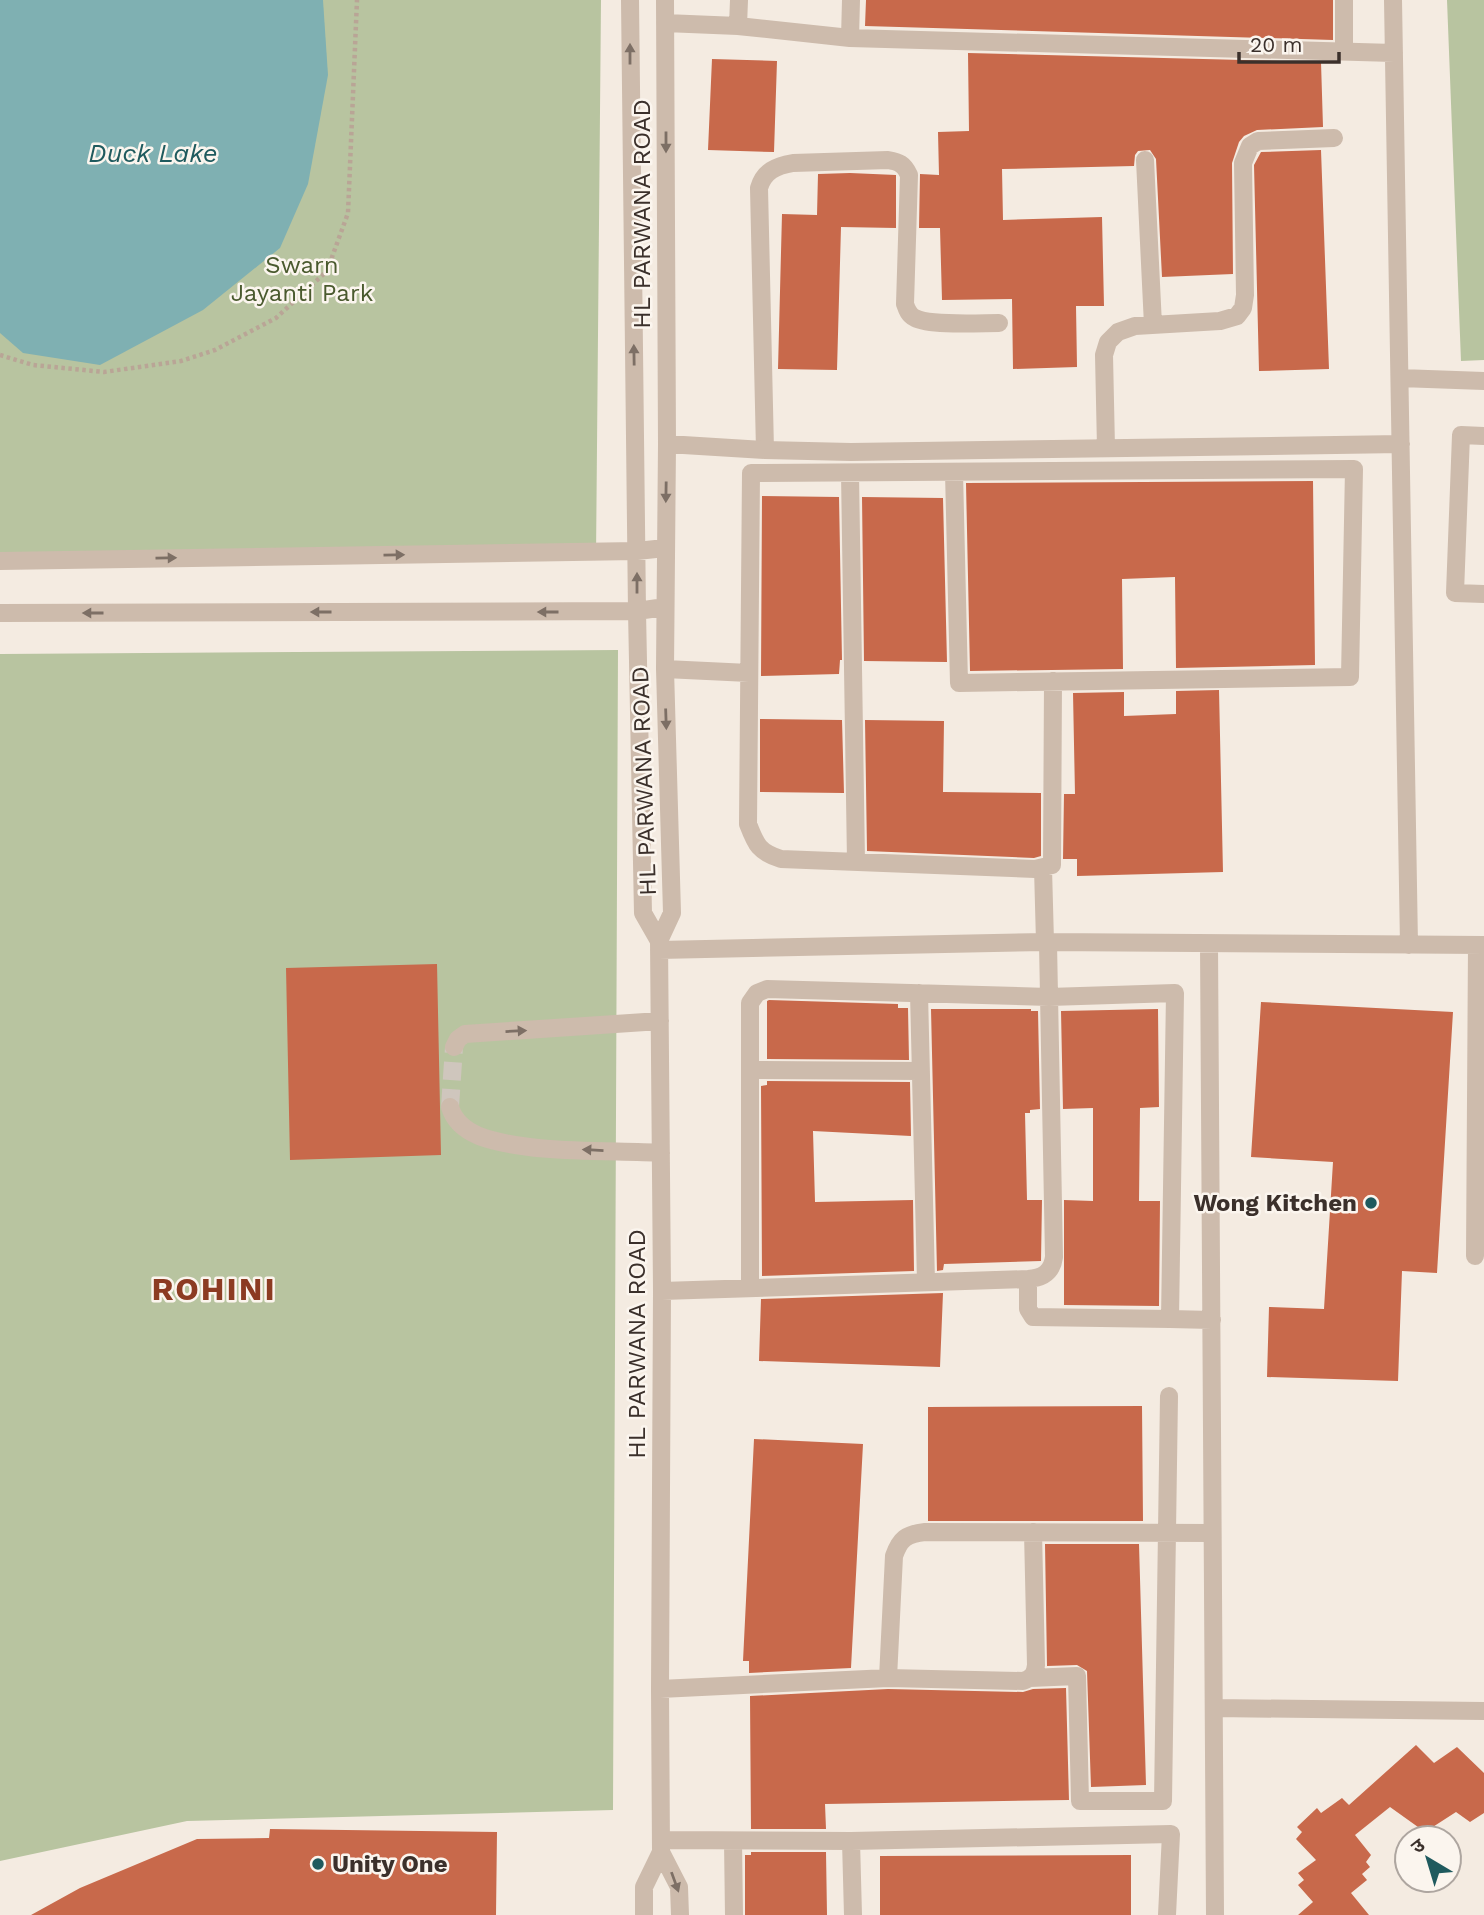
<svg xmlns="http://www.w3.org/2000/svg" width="1484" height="1915" font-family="'Work Sans','Noto Sans Devanagari',sans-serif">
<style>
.green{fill:#b8c4a0}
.water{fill:#7fb0b2}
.building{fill:#c8694b}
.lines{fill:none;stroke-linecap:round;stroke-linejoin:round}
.minor-tunnel{stroke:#cfc6bd;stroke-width:18;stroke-dasharray:18 9;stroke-linecap:butt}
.path{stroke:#b9a596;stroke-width:4.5;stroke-dasharray:3.5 3.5;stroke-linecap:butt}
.minor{stroke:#cdbbac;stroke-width:18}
.oneway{fill:#7d6f65}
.poi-dot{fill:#1f5a5e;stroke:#fbf5ee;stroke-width:2.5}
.labels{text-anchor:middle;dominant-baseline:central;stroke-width:5;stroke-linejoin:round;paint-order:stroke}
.street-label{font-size:24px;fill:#3b302b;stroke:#fbf5ee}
.park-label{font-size:24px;fill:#4a5a2e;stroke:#fbf5ee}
.poi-label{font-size:24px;font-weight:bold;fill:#3b302b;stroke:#fbf5ee;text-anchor:end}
.water-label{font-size:26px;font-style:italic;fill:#1f5a5e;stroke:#fbf5ee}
.district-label{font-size:32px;font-weight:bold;letter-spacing:2px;fill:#8c3b22;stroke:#fbf5ee}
</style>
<rect width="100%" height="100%" fill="#f4ebe1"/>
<path class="green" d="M0,0H601L596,558L0,560Z
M1447,0H1484V360L1461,361Z
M618,650L613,1810L187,1821L0,1861V654Z"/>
<path class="water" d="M0,0H323L328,75L308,184L280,248L203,310L100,365L23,353L0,333Z"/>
<path class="building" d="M866,0H1333V40L865,26Z
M968,53L1321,62L1323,127L1257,130L1244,136L1239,142L1232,163L1233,274L1162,277L1156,159L1150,150L1138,151L1135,155L1134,166L1002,169L1003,220L1102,217L1104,306H1076L1077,367L1013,369L1012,299L942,300L940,228H919L920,174L939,175L938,132L969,131Z
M712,59L777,61L774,152L708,150Z
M1321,150L1329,369L1259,371L1254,165L1261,152Z
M850,173L896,175V228L841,227L837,370L778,369L782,214L817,215L818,174Z
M1313,481L1315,665L1176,668L1175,577L1122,579L1123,669L970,671L966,483Z
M762,496L839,497L842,660H840L839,674L761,676Z
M862,497L943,498L947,662L864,661Z
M1219,690L1223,872L1077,876V859H1063L1064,794H1075L1073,693L1124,692V716L1176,714V691Z
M760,719L842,720L844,793L760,792Z
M865,720L944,721L943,792L1041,793V856L1034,858L867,851Z
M437,964L441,1155L290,1160L286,968Z
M769,1000L898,1004V1008H908L909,1060L767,1059V1001Z
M1261,1002L1453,1012L1437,1273L1402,1271L1398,1381L1267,1377L1269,1307L1324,1309L1333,1162L1251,1157Z
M931,1009H1031V1011H1038L1040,1109L1030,1110V1113H1025L1027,1200H1042L1041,1261L944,1264L943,1270L937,1271Z
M1158,1009L1159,1107L1140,1108L1139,1201H1160L1159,1306L1064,1305V1200L1093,1201V1108L1063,1109L1061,1011Z
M767,1081L910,1082L911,1136L813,1131L815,1202L913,1200L914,1271L762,1276L761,1086L767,1085Z
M943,1293L940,1367L759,1361L761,1299Z
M1142,1406L1143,1521H928V1407Z
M754,1439L863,1444L851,1668L749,1673V1661H743Z
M1045,1544H1139L1146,1785L1091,1787L1087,1671L1077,1665L1047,1666Z
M1066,1688L1069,1800L825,1804L826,1829H751L750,1696L888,1689L1023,1692L1033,1689Z
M1416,1745L1434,1763L1457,1747L1484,1773V1813L1470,1822L1456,1812L1425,1832L1390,1807L1355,1835L1371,1855L1366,1862L1370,1867L1362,1874L1367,1880L1351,1893L1369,1915H1298L1313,1902L1298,1885L1304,1880L1298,1873L1316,1860L1296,1839L1302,1832L1297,1827L1317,1808L1321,1813L1342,1798L1349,1805Z
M270,1829L497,1832L496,1915H31L80,1888L197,1839L269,1838Z
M751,1852H826L827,1915H745V1855H751Z
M1131,1855V1915H880V1856Z"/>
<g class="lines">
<path class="minor-tunnel" d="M450,1107L454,1047"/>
<path class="path" d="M0,355L33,365L104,372L181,361L215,350L276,318L327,271L348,213L357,0"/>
<path class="minor" d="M630,0L637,611L643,913L659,941
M1393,0L1409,945
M665,23L738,26L850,38L1394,53
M738,26L739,0
M850,38L851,0
M1344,51V0
M1145,160L1153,325
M1400,378L1484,381
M1484,436L1461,435L1455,593L1484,594
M667,444L765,450L851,452L1401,444
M1106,448L1104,355L1108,342L1118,332L1135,326L1220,321L1237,316L1243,308L1245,295L1243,163L1250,146L1258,141L1334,138
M765,450L759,188C764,171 776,166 793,163L888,160C899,162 904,164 909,175L905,304C907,310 909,315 915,318C930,326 980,323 999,323
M954,472L959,683L1350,677L1354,469L751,473L748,824C756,845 759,852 781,859L1035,869L1052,865L1053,681
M850,473L856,862
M0,561L637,551L665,548
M0,613L637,611L665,607
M665,669L749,673
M1043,868L1045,942
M1209,944L1215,1915
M659,950L1045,942L1484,945
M919,993L926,1282
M454,1047L458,1039L465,1034L660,1021
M750,1070L921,1071
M450,1107C454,1121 465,1130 479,1136C527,1154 608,1150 661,1153
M1475,1256L1477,945
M1028,1279V1309L1033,1317L1170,1319
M750,1288V1003L757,993L767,989L1049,997L1175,993L1170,1319L1212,1320
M662,1291L1028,1279C1043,1278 1052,1272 1054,1257L1048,943
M888,1678L1023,1681C1032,1678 1035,1674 1036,1665L1033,1532
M1030,1678L1077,1676L1080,1801H1163L1169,1396
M660,1689L888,1678L894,1556C900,1539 906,1534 925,1532L1212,1533
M1214,1708L1484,1711
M661,1840L851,1841L1171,1834L1167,1915
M733,1841L734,1915
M851,1841L853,1915
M661,1852L679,1887L680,1915
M644,1915V1887L661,1852L660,1689L662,1291L659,941L672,913L665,669L667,444L665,0"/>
</g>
<defs><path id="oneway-solid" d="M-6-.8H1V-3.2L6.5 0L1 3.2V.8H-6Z" transform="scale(1.75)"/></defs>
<g class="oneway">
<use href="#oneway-solid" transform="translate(630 54) rotate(-90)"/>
<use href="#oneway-solid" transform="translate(666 142) rotate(90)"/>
<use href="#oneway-solid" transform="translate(634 355) rotate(-91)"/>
<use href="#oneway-solid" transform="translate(666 492) rotate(91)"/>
<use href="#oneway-solid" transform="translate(394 555) rotate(-1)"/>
<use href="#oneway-solid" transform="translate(166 558) rotate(-1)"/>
<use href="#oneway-solid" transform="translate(637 583) rotate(-90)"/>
<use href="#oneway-solid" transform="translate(321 612) rotate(180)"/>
<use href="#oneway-solid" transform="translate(548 612) rotate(180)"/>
<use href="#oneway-solid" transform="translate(93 613) rotate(180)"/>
<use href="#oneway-solid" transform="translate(666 719) rotate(88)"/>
<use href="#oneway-solid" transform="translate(516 1031) rotate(-3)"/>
<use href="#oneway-solid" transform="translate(593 1150) rotate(-177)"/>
<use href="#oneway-solid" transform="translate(675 1882) rotate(70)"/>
</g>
<g class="poi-dot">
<circle cx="1371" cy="1203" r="7"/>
<circle cx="318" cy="1864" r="7"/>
</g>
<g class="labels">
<g class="street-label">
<text transform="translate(642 214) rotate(-90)">HL PARWANA ROAD</text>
<text transform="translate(644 781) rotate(-92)">HL PARWANA ROAD</text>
<text transform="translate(637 1344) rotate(-90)">HL PARWANA ROAD</text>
</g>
<g class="park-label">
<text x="302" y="265">Swarn<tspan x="302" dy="28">Jayanti Park</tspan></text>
</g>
<g class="poi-label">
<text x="1357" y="1203">Wong Kitchen</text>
<text x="332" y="1864" text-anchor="start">Unity One</text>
</g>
<g class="water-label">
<text x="153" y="153">Duck Lake</text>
</g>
<g class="district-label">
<text x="214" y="1289">ROHINI</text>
</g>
</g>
<g transform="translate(1428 1859) rotate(322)"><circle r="33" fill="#fbf5ee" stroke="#aea6a0" stroke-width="2"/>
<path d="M0-5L12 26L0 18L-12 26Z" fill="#1f5a5e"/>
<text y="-10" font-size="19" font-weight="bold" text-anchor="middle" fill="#3b302b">उ</text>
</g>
<path d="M1239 52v10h100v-10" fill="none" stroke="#3b302b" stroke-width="3.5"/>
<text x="1250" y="52" font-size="21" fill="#3b302b" stroke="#fbf5ee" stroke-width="5" paint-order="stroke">20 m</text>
</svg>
